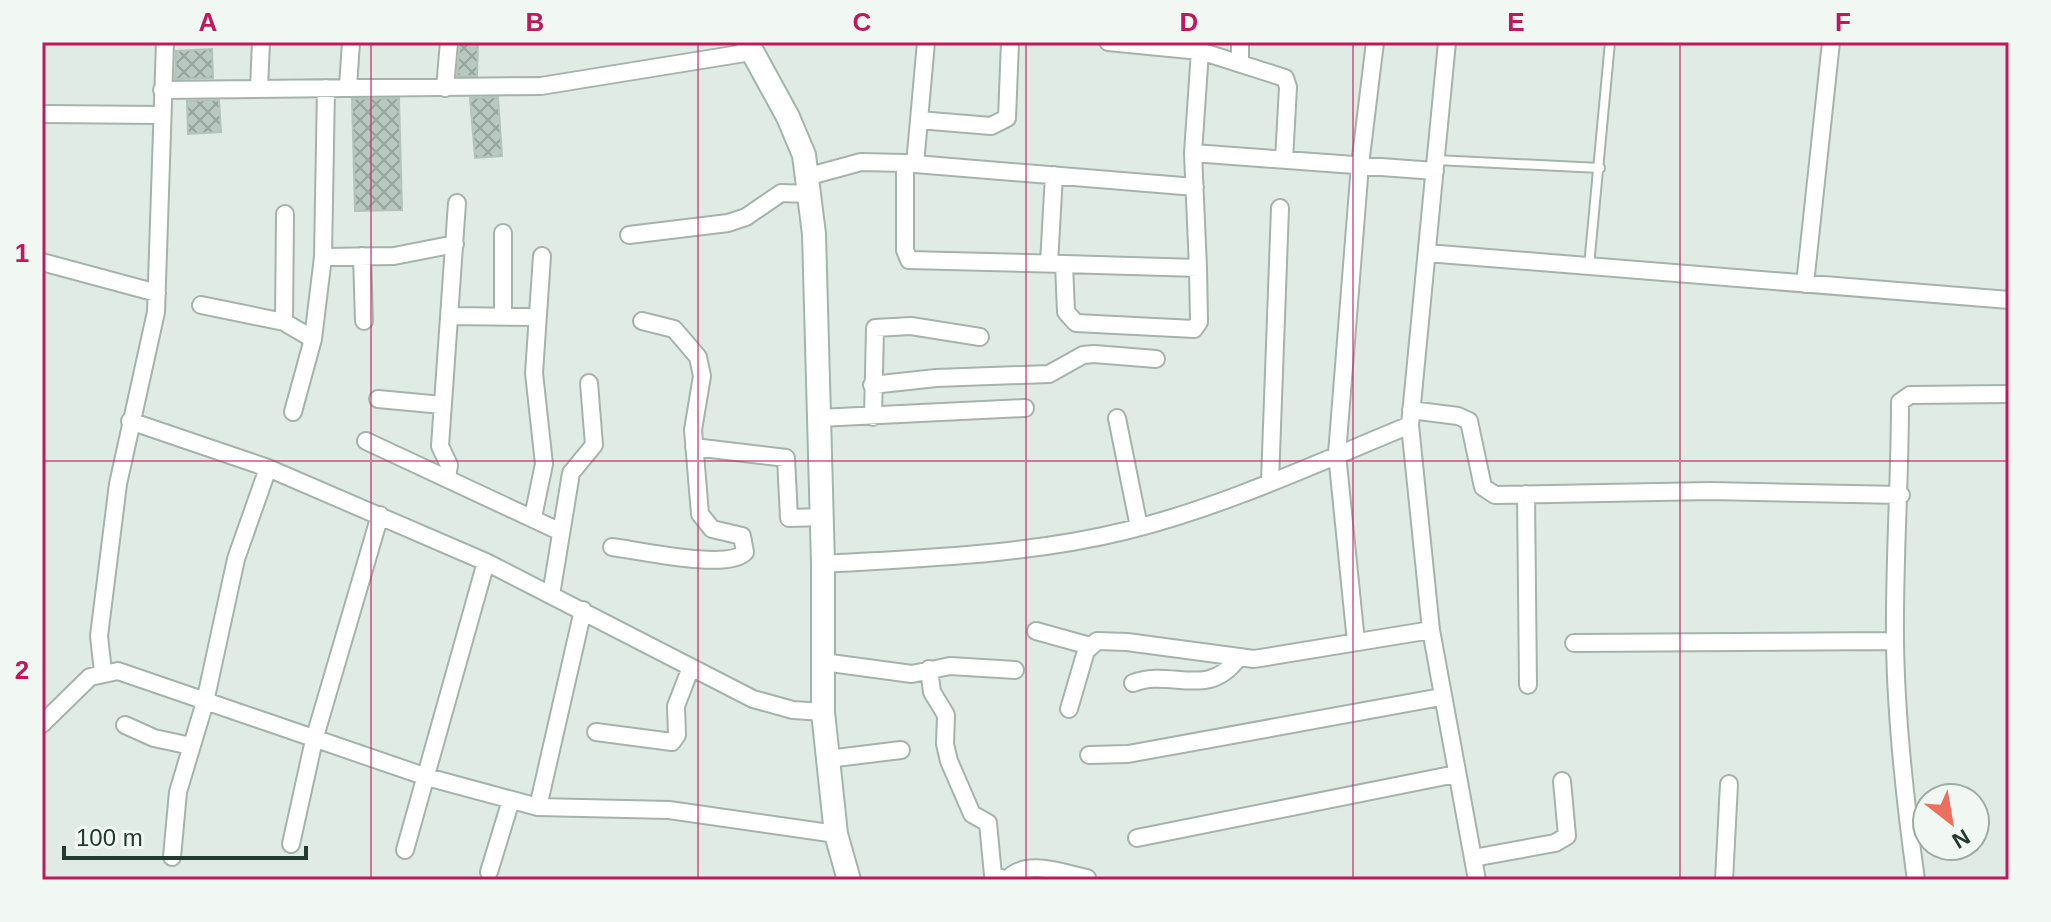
<svg xmlns="http://www.w3.org/2000/svg" width="2051" height="922" font-family="Arial,sans-serif">
<style>
.building{fill:url(#building-cross-hatch);stroke:#b4c4bb;stroke-width:2}
.lines{fill:none;stroke-linecap:round;stroke-linejoin:round}
.lane-casing{stroke:#a4b3ab;stroke-width:12}
.street-casing{stroke:#a4b3ab;stroke-width:20}
.secondary-casing{stroke:#a0b6ac;stroke-width:26}
.lane{stroke:#fff;stroke-width:8}
.street{stroke:#fff;stroke-width:16}
.secondary{stroke:#fff;stroke-width:22}
.grid{fill:none;stroke:#c2185b;stroke-width:2;stroke-opacity:0.55}
.neatline{fill:none;stroke:#c2185b;stroke-width:3}
.grid-label{font-size:26px;text-anchor:middle;font-weight:bold;fill:#c2185b}
</style>
<defs>
<pattern id="building-cross-hatch" width="8" height="8" patternUnits="userSpaceOnUse" patternTransform="scale(2)"><rect width="8" height="8" fill="#b9c8c1"/><path d="M0 0l8 8M0 8l8-8" fill="none" stroke="#96a49d"/></pattern>
</defs>
<rect width="100%" height="100%" fill="#e1ebe5"/>
<path class="building" d="M460,42H478L477,76H457Z
M212,49L213,78L175,79L176,51Z
M498,97L502,156L475,158L470,98Z
M399,98L402,210L355,211L352,99Z
M219,100L221,132L188,134L187,101Z"/>
<g class="lines">
<g class="lane-casing">
<path id="lane" d="M1436,160L1600,168
M1589,266L1610,42"/>
</g>
<g class="street-casing">
<path id="street" d="M926,42L919,120L991,126L1007,118L1010,42
M1108,42L1200,51L1193,153L1435,171
M1240,42V63
M1447,42L1410,425L1431,630L1477,880
M1200,51L1285,78L1288,87L1284,160
M348,87L351,42
M259,88L261,42
M445,88L449,42
M162,90L541,86L751,52
M42,114L161,115
M1193,153L1198,268L1064,264L1066,312L1076,323L1194,329L1199,322L1198,268
M905,163L915,164L919,120
M915,164L1195,187
M806,177L861,162L905,163V250L909,260L1064,264
M629,235L728,223L746,217L781,193L809,194
M1427,253L2009,300
M362,256L364,321
M323,257L394,256L455,244
M42,262L157,293
M1049,263L1054,175
M1805,284L1831,42
M201,305L284,322L313,339
M450,316L538,317
M503,316V233
M284,322L285,214
M872,385L936,378L1049,374L1083,355L1094,354L1156,359
M378,399L442,405
M1411,410L1458,416L1469,421L1483,487L1495,495L1711,491L1901,495
M293,412L313,339L323,257L326,88
M873,417L875,328L911,326L980,337
M819,418L1025,408
M1117,418L1139,527
M130,421L268,468L486,562L753,699L793,710L823,712
M366,441L561,532
M694,447L786,458L789,518L822,517
M447,478L449,465L440,446L457,203
M1270,481L1280,208
M1526,494L1528,685
M533,517L544,464L534,373L542,256
M612,547C638,550 729,571 745,552L742,536L712,529L700,514L693,430L702,376L698,357L674,329L642,321
M823,564C923,558 1027,555 1125,531C1223,507 1317,463 1410,425
M551,595L571,473L594,445L589,383
M1036,631L1090,646
M1356,642L1337,454L1360,165L1375,42
M1574,643L1895,641
M823,662L912,674L950,666L1015,670
M929,669L932,692L946,715L945,744L949,761L972,814L988,823L993,875L1006,880
M103,672L99,636L118,484L156,312L165,42
M1133,683C1171,668 1208,700 1238,658
M1069,709L1086,651L1097,641L1127,642L1254,659L1431,630
M42,724L90,677L118,671L427,777L538,807L669,810L836,834
M125,725L154,738L191,746
M596,732L672,742L677,735L676,706L691,667
M1089,755L1128,754L1441,697
M828,759L901,750
M538,807L583,610
M1137,838L1456,774
M291,844L314,740L380,515
M405,850L486,562
M172,857L178,792L205,702L236,559L268,468
M1473,858L1555,843L1567,836L1562,781
M489,872L511,800
M1007,880C1025,858 1062,873 1087,878
M1724,880L1729,784
M1916,880C1905,801 1896,721 1895,641C1894,562 1900,482 1900,402L1910,395L2009,394"/>
</g>
<g class="secondary-casing">
<path id="secondary" d="M747,42L788,117L804,155L814,234L823,564V712L836,834L849,880"/>
</g>
<use href="#lane" class="lane"/>
<use href="#street" class="street"/>
<use href="#secondary" class="secondary"/>
</g>
<path class="grid" d="M371,42V880M698,42V880M1026,42V880M1353,42V880M1680,42V880M42,461H2009"/>
<rect width="2051" height="922" fill="none" stroke="#f1f8f4" stroke-width="88"/>
<g transform="translate(1951 822) rotate(149)"><circle r="38" fill="#f1f8f4" stroke="#9eaca6" stroke-width="2"/>
<path d="M0-6L14 30L0 20L-14 30Z" fill="#ec705e"/>
<text y="-12" font-size="22" font-weight="bold" text-anchor="middle" fill="#223b31">N</text>
</g>
<path d="M64 846v12h242v-12" fill="none" stroke="#223b31" stroke-width="4"/>
<text x="76" y="846" font-size="24" fill="#223b31" stroke="#f1f8f4" stroke-width="6" paint-order="stroke">100 m</text>
<rect x="44" y="44" width="1963" height="834" class="neatline"/>
<g class="grid-label">
<text x="208" y="31">A</text>
<text x="535" y="31">B</text>
<text x="862" y="31">C</text>
<text x="1189" y="31">D</text>
<text x="1516" y="31">E</text>
<text x="1843" y="31">F</text>
<text x="22" y="262">1</text>
<text x="22" y="679">2</text>
</g>
</svg>
